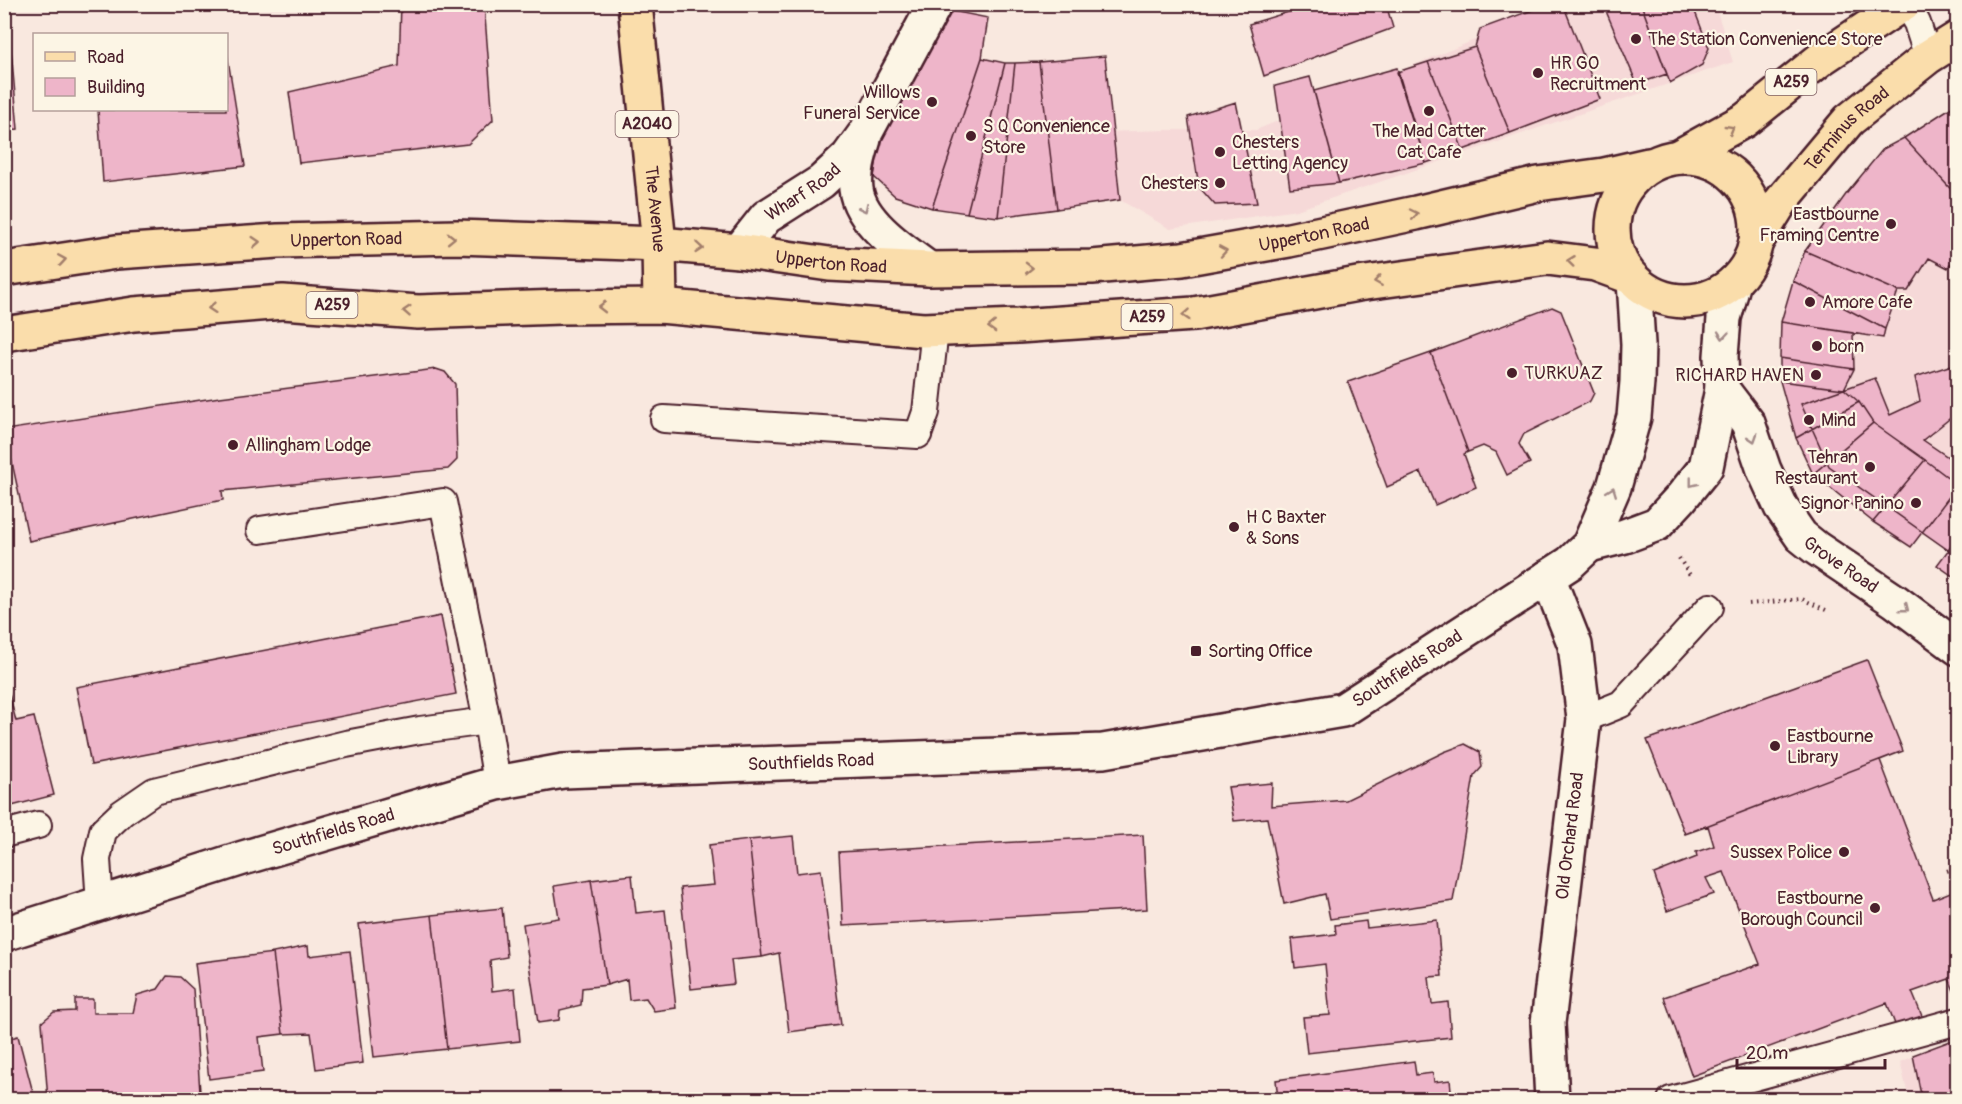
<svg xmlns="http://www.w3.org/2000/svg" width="1962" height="1104" font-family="Pangolin,sans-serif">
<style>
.built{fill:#f6d9d8}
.building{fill:#eeb5c9;stroke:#4a1f2b;stroke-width:1.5}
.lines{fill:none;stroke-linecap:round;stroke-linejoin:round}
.lane-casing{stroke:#4a1f2b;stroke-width:30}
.street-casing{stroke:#4a1f2b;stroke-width:38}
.secondary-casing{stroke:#4a1f2b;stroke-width:38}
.primary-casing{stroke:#4a1f2b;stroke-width:38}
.path{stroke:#4a1f2b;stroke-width:4;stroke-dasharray:1.5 4.5;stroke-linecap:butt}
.lane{stroke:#fcf5e5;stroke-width:26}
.street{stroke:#fcf5e5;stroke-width:33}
.secondary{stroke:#fcf5e5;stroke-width:33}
.primary{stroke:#faddab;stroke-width:33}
.oneway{stroke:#a27e6b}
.oneway2{stroke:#a38a88}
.poi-dot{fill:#4a1f2b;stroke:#fcf5e5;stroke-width:2}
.labels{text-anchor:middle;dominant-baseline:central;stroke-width:4.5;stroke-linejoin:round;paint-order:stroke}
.shield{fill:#fcf5e5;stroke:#7f5f63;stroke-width:1.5}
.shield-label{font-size:16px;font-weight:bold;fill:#4a1f2b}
.poi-label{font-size:18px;fill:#4a1f2b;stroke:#fcf5e5;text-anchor:start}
.street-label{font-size:18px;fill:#4a1f2b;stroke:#fcf5e5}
</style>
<rect width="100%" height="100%" fill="#f9e8df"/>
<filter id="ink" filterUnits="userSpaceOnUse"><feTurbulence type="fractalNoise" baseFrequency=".0167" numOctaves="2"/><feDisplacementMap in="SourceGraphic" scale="12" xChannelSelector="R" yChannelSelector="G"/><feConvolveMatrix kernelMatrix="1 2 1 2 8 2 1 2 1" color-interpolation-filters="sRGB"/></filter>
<g filter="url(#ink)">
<path class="built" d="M1560,5H1715L1733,62L1297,210L1170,229L1120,200L998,217L932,208L951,137L1167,130H1256Z
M1957,103V557L1829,466L1880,161L1904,138Z
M1957,1038V1099H1909L1900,1062Z"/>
<path class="building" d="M4,4H7L18,129L4,131Z
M401,4H484L493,120L468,144L299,163L289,92L399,66Z
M1315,4H1386L1393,28L1264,76L1249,24Z
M1549,4H1563L1600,99L1510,133L1475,47L1480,29Z
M1603,4H1641L1667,74L1637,84Z
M1641,4H1692L1709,48L1702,65L1670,83Z
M937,8L988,18L982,58L932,208L895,196L874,177L879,145Z
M1475,47L1510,133L1463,150L1428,62Z
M227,53L245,166L103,182L98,110H226Z
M1105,56L1120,200L1057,209L1039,62Z
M982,58L1005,63L967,213L932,208Z
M1039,62L1057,209L998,217L1015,63Z
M1428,62L1463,150L1426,163L1397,72Z
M1005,63H1015L998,217L967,213Z
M1397,68L1426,163L1339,183L1314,91Z
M1310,77L1339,183L1290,188L1275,86Z
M1236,102L1257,203L1215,205L1199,187L1188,117Z
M1958,103V197L1904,138Z
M1904,138L1958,197V253L1948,268L1929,258L1908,291H1898L1805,251L1847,193L1883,149Z
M1805,251L1898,291L1885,329L1793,281Z
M1793,281L1885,329L1883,338L1781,322Z
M1552,307L1561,311L1594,393L1590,401L1524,434L1519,444L1530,463L1507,475L1496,452L1483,446L1468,452L1431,353Z
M1781,322L1853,333L1854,369L1780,358Z
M1431,353L1468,452L1464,454L1476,487L1435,505L1421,472L1387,487L1348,382Z
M1780,358L1854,369L1844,389L1780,381Z
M1958,363V412L1923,440L1958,464V557L1829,466L1801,404L1875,378L1890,415L1920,401L1915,377Z
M436,369L445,372L455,384L457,460L448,469L222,491L223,500L29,541L5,430L220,397Z
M1780,381L1844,389L1859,402L1796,438Z
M1859,402L1873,423L1813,474L1796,438Z
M1873,423L1925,460L1873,522L1813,474Z
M1925,460L1958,485L1911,547L1873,522Z
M1958,537V578L1957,579L1937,565Z
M441,616L456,694L91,765L76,687Z
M1867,660L1903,751L1880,760L1933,899L1958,889V1000L1949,979L1912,992L1922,1016L1896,1027L1887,1003L1692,1076L1664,997L1760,964L1724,872L1706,878L1714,894L1667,911L1654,874L1697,857L1696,852L1714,846L1708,826L1685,834L1647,740Z
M1867,660L1903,751L1685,834L1647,740Z
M4,675L16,721L34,717L54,795L4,808Z
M1465,744L1480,752L1482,767L1474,776L1453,901L1330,919L1325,894L1284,904L1267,818L1234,821L1228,787L1272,783L1271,806L1346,800L1444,752Z
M1143,835L1147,909L843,926L839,852Z
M793,836L797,873L821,870L841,1025L789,1032L779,953L762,957L749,840Z
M749,840L762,957L731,960L734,984L691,989L680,888L714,885L709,845Z
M632,875L636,913L665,910L676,1008L654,1011L646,998L629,1000L627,979L607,985L591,880Z
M591,880L607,985L582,988L581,1005L560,1010L559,1020L538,1023L523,924L559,918L554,886Z
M502,908L507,957L490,960L492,991L515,988L520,1041L447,1049L432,915Z
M432,915L447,1049L374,1057L359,924Z
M1437,920L1442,976L1429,977L1432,1004L1448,1002L1451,1037L1307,1053L1303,1017L1330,1015L1325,964L1295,968L1292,939L1336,934L1335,925L1366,921L1367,928Z
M308,946L309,956L350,951L363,1063L316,1069L311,1033L283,1034L273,953Z
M273,953L283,1034L259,1037L263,1072L209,1079L195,963Z
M167,976L180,977L193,989L200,1092L155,1095V1100H48L42,1022L54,1012L75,1011V999H93V1013H133L137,995L158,989Z
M18,1036L35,1100H4V1040Z
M1958,1038V1098L1922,1100L1913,1055Z
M1414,1061L1416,1075L1433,1073L1434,1082L1450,1080L1452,1100H1278L1276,1080Z"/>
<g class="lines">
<g class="lane-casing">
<path id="lane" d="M1906,4L1917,23L1928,57
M664,419L918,435L926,412L935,329
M260,530L443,502L487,721
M1584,719L1621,704L1710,607
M4,834L38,825
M100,904L97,859L103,831L122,813L154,791L346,744L420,730L487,721L497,783
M1671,1100L1958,1021"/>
</g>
<g class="street-casing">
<g id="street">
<path d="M864,139C859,155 854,172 856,189C860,222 904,251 929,269"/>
<path id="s1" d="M739,251L766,217L821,182L848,157L866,132L935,4"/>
<path d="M1589,545L1625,536L1657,524L1681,498L1706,467L1722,389"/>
<path d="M1548,577L1575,645L1584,719L1548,1023L1552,1100"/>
<path id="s2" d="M4,934L243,858L497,783L563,771L1103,751L1343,710L1570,563L1589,545L1614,487L1634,417L1637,382L1638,344L1634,281"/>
</g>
</g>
<g class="secondary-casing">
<g id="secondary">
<path id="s3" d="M1734,282L1724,318L1721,356L1722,389L1748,423L1764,470L1781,507L1801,536L1816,548L1895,601L1958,648"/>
</g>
</g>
<g class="primary-casing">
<g id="primary">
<path id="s4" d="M635,4L659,244L660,306"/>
<circle cx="1685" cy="229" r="72"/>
<path d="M1678,157L1745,120L1822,58L1903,4"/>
<path id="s5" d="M1756,242L1782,200L1849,120L1928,57L1958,38"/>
<path id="s6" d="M4,269L116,252L278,241L457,237L659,244L739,251L829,264L929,269L1092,267L1182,259L1289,240L1416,213L1538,184L1604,175L1648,165"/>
<path d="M4,334L134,314L283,302L418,312L561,307L660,306L923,330L1018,326L1194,314L1358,284L1547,258L1595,264L1628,276"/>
</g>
</g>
<path class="path" d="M1679,558L1690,575
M1749,604L1802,599L1828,611
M1947,871L1958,867"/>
<use href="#lane" class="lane"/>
<use href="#street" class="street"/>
<use href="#secondary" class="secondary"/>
<use href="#primary" class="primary"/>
</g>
<defs><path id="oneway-chevron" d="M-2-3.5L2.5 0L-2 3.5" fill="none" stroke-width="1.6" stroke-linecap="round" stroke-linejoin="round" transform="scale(1.5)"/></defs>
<g class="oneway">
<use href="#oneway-chevron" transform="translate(1730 129) rotate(-31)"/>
<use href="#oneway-chevron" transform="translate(1414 214) rotate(-12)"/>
<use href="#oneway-chevron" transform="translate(451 238) rotate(-1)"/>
<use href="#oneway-chevron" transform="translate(256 242) rotate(-4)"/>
<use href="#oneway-chevron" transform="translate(699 248) rotate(5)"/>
<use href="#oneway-chevron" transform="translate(1223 251) rotate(-10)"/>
<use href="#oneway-chevron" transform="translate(62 260) rotate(-9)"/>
<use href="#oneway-chevron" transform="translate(1571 261) rotate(-173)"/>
<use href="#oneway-chevron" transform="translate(1029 268) rotate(-1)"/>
<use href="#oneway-chevron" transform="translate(1378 281) rotate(172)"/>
<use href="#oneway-chevron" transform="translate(602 307) rotate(180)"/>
<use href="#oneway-chevron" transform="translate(212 308) rotate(175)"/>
<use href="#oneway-chevron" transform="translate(407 311) rotate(-176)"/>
<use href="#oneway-chevron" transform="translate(1186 315) rotate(176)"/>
<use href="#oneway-chevron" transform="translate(992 327) rotate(178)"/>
</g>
<g class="oneway2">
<use href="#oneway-chevron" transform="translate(864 208) rotate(64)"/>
<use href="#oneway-chevron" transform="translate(1723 335) rotate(95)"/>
<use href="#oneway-chevron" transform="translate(1753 438) rotate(72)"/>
<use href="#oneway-chevron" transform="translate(1693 483) rotate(128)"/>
<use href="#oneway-chevron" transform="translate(1612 491) rotate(-69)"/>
<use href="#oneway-chevron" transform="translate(1905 608) rotate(38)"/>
</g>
</g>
<g class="poi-dot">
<circle cx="1636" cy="39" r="6"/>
<circle cx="1538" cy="73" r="6"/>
<circle cx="932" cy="102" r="6"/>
<circle cx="1429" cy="111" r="6"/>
<circle cx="971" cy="136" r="6"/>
<circle cx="1220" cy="152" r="6"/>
<circle cx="1220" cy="183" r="6"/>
<circle cx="1891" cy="224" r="6"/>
<circle cx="1810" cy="302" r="6"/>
<circle cx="1817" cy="346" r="6"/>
<circle cx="1512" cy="373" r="6"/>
<circle cx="1816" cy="375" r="6"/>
<circle cx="1809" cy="420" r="6"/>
<circle cx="233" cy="445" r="6"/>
<circle cx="1870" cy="467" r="6"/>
<circle cx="1916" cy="503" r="6"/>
<circle cx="1234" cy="527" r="6"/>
<rect x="1190" y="645" width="12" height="12" rx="3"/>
<circle cx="1775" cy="746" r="6"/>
<circle cx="1844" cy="852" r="6"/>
<circle cx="1875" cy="908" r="6"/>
</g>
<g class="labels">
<g class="shield">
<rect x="1765.5" y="69" width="51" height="26" rx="4.5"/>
<rect x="615.5" y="111" width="63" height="26" rx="4.5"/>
<rect x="306.5" y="292" width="51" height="26" rx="4.5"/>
<rect x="1121.5" y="304" width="51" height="26" rx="4.5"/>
</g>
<g class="shield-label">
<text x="1791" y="82">A259</text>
<text x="647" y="124">A2040</text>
<text x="332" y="305">A259</text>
<text x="1147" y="317">A259</text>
</g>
<g class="poi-label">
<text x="1648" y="39">The Station Convenience Store</text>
<text x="1550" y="63">HR GO<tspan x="1550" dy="21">Recruitment</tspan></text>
<text x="920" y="92" text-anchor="end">Willows<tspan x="920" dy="21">Funeral Service</tspan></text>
<text x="983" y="126">S Q Convenience<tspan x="983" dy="21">Store</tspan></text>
<text x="1429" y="131" text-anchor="middle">The Mad Catter<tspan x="1429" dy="21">Cat Cafe</tspan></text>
<text x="1232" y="142">Chesters<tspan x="1232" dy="21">Letting Agency</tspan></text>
<text x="1208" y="183" text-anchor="end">Chesters</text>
<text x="1879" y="214" text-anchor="end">Eastbourne<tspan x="1879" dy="21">Framing Centre</tspan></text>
<text x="1822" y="302">Amore Cafe</text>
<text x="1829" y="346">born</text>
<text x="1524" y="373">TURKUAZ</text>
<text x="1804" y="375" text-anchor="end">RICHARD HAVEN</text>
<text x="1821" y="420">Mind</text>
<text x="245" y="445">Allingham Lodge</text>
<text x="1858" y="457" text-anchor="end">Tehran<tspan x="1858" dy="21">Restaurant</tspan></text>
<text x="1904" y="503" text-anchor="end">Signor Panino</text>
<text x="1246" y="517">H C Baxter<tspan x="1246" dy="21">&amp; Sons</tspan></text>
<text x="1208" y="651">Sorting Office</text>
<text x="1787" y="736">Eastbourne<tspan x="1787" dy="21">Library</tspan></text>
<text x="1832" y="852" text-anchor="end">Sussex Police</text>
<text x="1863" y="898" text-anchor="end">Eastbourne<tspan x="1863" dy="21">Borough Council</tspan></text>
</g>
<g class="street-label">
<text stroke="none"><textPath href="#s5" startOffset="146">Terminus Road</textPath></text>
<text stroke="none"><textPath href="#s1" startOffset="88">Wharf Road</textPath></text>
<text stroke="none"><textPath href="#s4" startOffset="206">The Avenue</textPath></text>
<text stroke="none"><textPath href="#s6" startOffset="1316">Upperton Road</textPath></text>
<text stroke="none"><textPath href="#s6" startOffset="344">Upperton Road</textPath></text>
<text stroke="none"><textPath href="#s6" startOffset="830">Upperton Road</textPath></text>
<text stroke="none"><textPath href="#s3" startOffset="326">Grove Road</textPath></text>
<text stroke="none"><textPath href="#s2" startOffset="1443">Southfields Road</textPath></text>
<text stroke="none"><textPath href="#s2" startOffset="831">Southfields Road</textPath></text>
<text stroke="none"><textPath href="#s2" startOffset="345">Southfields Road</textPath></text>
<text transform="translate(1570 836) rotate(-83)">Old Orchard Road</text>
</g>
</g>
<rect width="1962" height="1104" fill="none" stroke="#fcf5e5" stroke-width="24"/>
<rect x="12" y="12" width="1938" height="1080" fill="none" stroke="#4a1f2b" stroke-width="2" filter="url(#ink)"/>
<rect x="33" y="33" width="195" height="78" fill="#fcf5e5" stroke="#b59f9b" stroke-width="1.5"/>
<rect x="45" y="52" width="30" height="9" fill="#faddab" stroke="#b59f9b" stroke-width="1.5"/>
<text x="87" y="63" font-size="18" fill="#4a1f2b">Road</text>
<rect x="45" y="78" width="30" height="18" fill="#eeb5c9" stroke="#b59f9b" stroke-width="1.5"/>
<text x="87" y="93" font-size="18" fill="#4a1f2b">Building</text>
<path d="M1737 1059v9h148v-9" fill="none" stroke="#4a1f2b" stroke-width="3"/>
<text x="1746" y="1059" font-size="18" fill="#4a1f2b" stroke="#fcf5e5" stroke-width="4.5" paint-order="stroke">20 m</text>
</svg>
